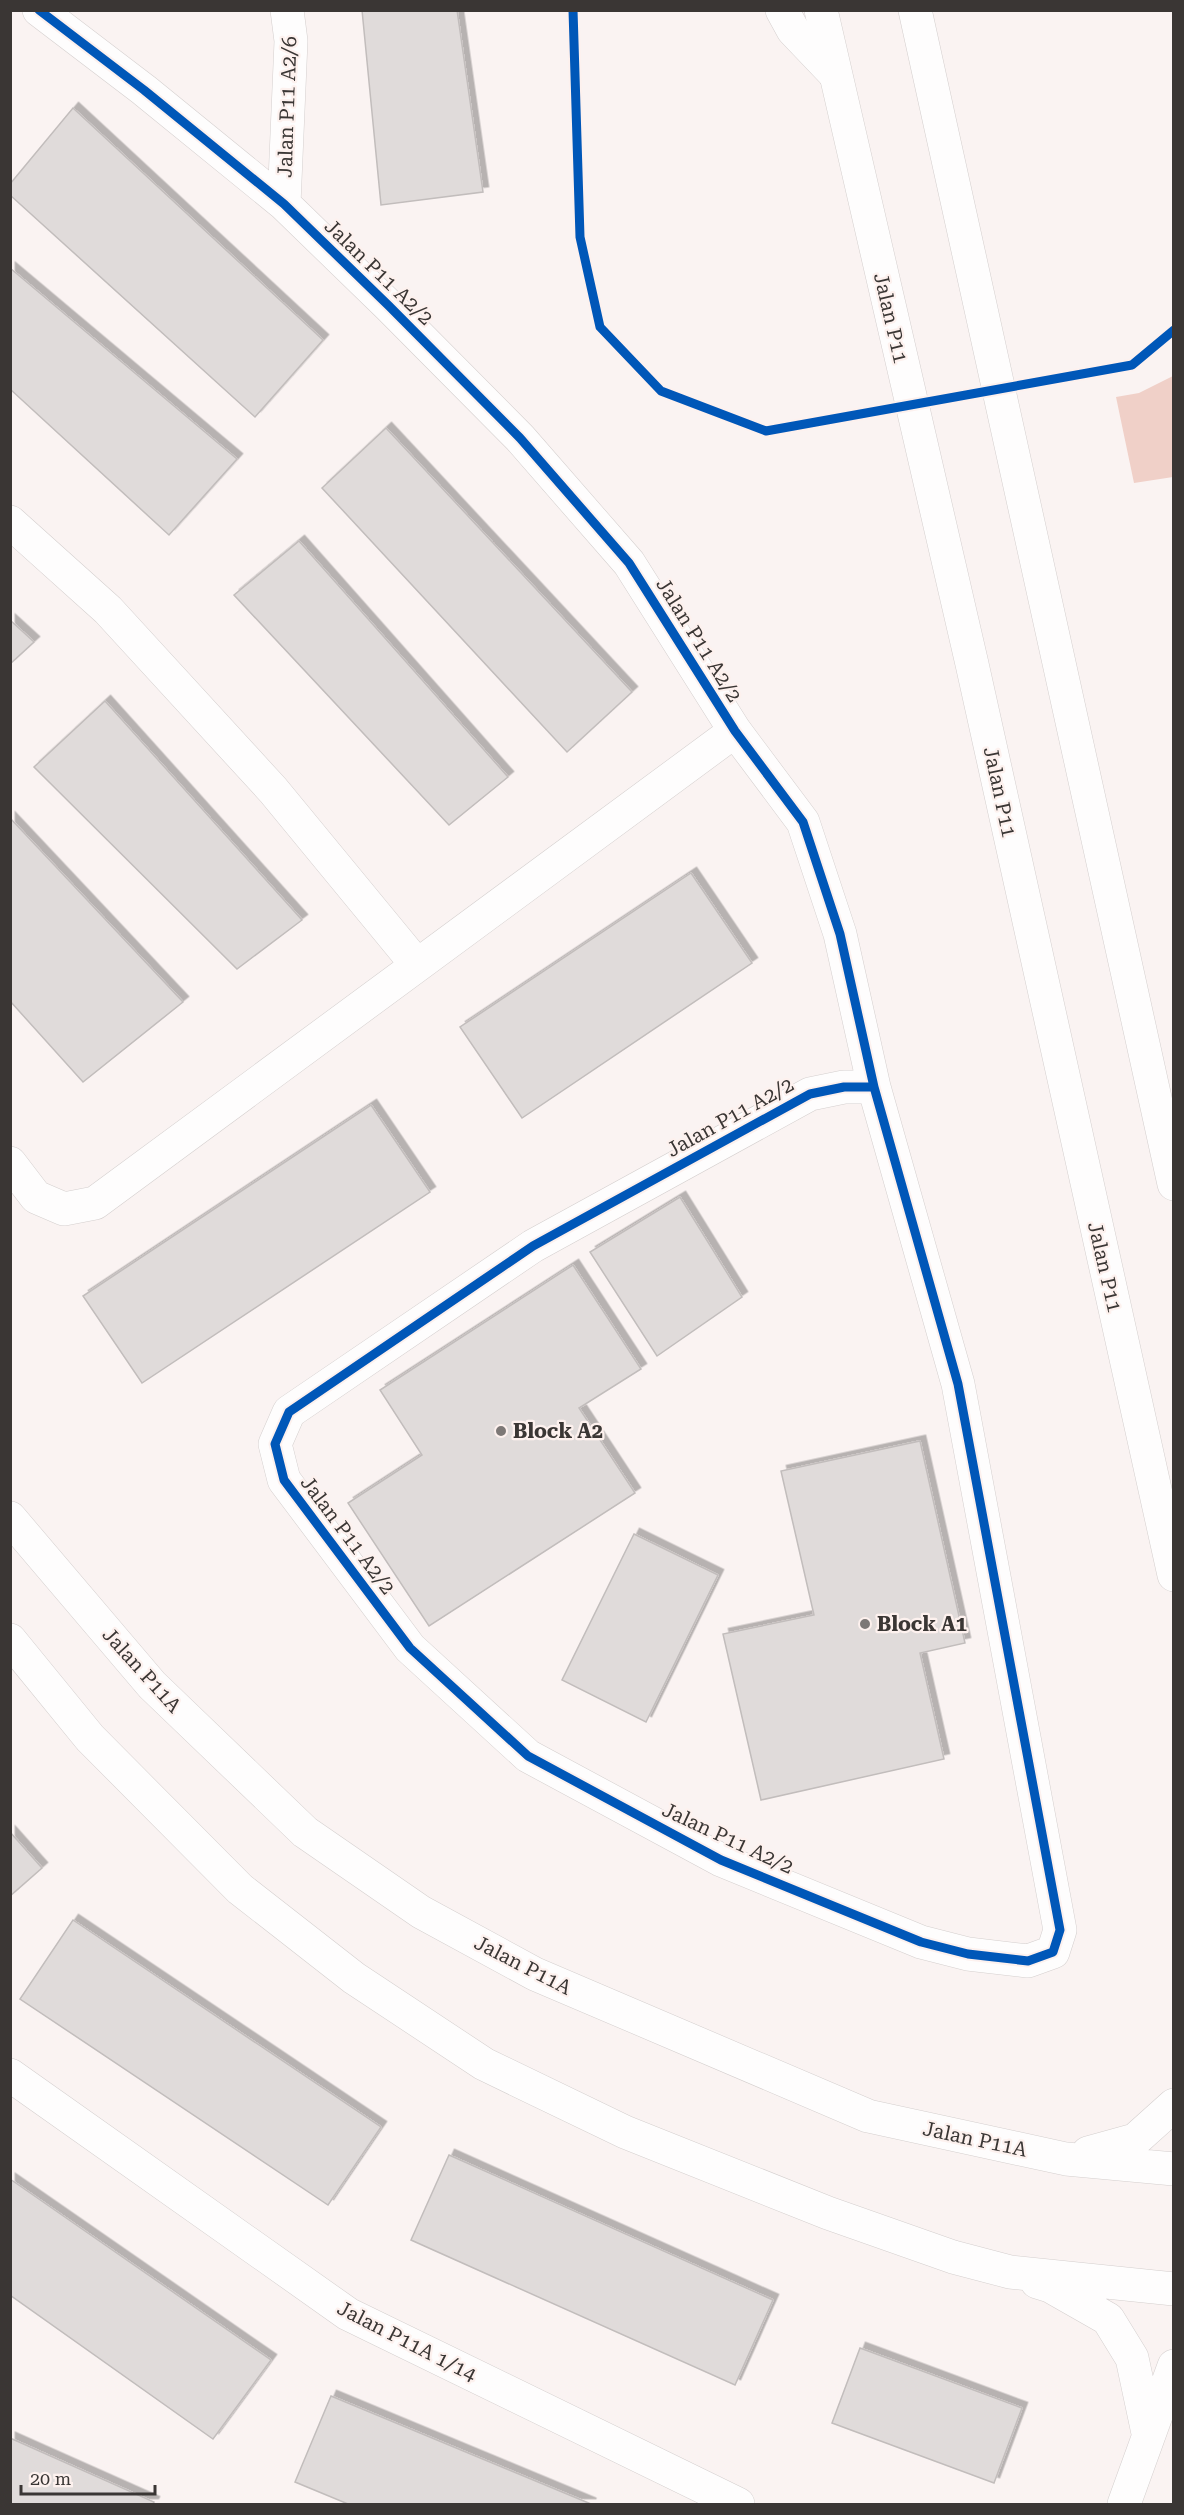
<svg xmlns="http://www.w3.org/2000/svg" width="1184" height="2515" font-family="'Roboto Serif',serif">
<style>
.green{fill:#f0d0c8}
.building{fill:#e0dbda;stroke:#c2bdbc;stroke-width:1.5;filter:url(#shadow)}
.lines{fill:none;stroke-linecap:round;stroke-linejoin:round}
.street-casing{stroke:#d4cfce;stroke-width:34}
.secondary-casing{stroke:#d4cfce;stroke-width:34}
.primary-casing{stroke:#d4cfce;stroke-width:34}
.street{stroke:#fefdfd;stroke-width:33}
.secondary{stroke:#fefdfd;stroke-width:33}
.primary{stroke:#fefdfd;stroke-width:33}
.cycleway-casing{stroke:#fdf1ee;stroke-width:13}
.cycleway{stroke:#0057b8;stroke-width:9}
.poi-dot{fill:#7d7876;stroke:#fdf1ee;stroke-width:2}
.labels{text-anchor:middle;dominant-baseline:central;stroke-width:4.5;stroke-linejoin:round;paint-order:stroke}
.street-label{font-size:20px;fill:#3a3634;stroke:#fdf1ee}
.poi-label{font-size:20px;font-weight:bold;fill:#3a3634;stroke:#fdf1ee;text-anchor:start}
</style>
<defs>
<filter id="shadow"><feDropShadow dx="5.5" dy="-5.5" stdDeviation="0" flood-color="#0004"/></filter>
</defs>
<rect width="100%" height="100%" fill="#faf3f2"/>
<path class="green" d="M1173,376V477L1134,483L1116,397L1139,393Z"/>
<path class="building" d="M362,10H457L483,192L381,205Z
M73,108L323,340L255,417L10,195V184Z
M10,268L237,459L169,535L10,389Z
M386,428L632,692L567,752L322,488Z
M299,541L508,777L449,825L234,595Z
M10,620L34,642L10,664Z
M105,701L302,920L237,969L34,767Z
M10,818L183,1002L83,1082L10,1001Z
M691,873L752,963L522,1118L460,1027Z
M371,1105L430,1192L142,1383L83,1296Z
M680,1197L742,1297L657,1356L590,1252Z
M573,1265L641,1369L579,1408L635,1493L429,1626L348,1503L422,1455L380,1390Z
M920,1441L965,1643L920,1653L944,1759L761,1800L723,1634L814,1615L781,1471Z
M634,1534L718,1575L646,1722L562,1680Z
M10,1832L42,1868L10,1896Z
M73,1920L381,2127L328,2205L20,1999Z
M449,2155L773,2300L735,2385L411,2240Z
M10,2179L271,2360L213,2439L10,2295Z
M860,2348L1022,2408L994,2483L832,2423Z
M331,2396L591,2504H348L295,2482Z
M10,2438L154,2502L153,2504H10Z"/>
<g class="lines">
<g class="street-casing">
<path id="street" d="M39,10L144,90L284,204L389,306L520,438L629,563L735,731L803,822L840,934L874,1087L958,1384L1060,1930L1053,1952L1028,1961L968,1954L921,1942L721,1860L528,1756L410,1648L284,1480L275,1444L289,1412L533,1246L810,1094L844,1087H874
M284,204L291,41L287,10
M10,522L108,610L273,790L417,965
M10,1163L36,1197L64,1209L95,1203L735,731
M10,2075L348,2314L738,2504"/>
</g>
<g class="secondary-casing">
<path id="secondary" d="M821,10L972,664L1174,1575
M915,10L1174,1184
M10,1518L152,1685L305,1832L421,1912L535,1974L868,2116L1066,2159L1174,2169
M10,1640L90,1738L240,1889L354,1978L484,2064L625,2132L828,2213L953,2257L1010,2272L1174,2289
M1088,2153L1135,2140L1174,2105
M1037,2282L1050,2286L1108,2319L1132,2358L1148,2433
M1124,2504L1174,2366"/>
</g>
<g class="primary-casing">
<path id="primary" d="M782,10L793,30L834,73"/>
</g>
<use href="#street" class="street"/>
<use href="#secondary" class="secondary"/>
<use href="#primary" class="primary"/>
<g class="cycleway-casing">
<path id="cycleway" d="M39,10L144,90L284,204L389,306L520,438L629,563L735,731L803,822L840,934L874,1087L958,1384L1060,1930L1053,1952L1028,1961L968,1954L921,1942L721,1860L528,1756L410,1648L284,1480L275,1444L289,1412L533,1246L810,1094L844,1087H874
M573,10L580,237L600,327L661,391L766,431L1132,365L1174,330"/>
</g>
<use href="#cycleway" class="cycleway"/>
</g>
<g class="poi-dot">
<circle cx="501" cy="1431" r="6"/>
<circle cx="865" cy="1624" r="6"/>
</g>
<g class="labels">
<g class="street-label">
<text transform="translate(287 107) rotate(-88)">Jalan P11 A2/6</text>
<text transform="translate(379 272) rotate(44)">Jalan P11 A2/2</text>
<text transform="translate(891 318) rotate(77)">Jalan P11</text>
<text transform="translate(699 640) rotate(58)">Jalan P11 A2/2</text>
<text transform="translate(1000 792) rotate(78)">Jalan P11</text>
<text transform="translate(730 1117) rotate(-29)">Jalan P11 A2/2</text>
<text transform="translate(1105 1267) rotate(77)">Jalan P11</text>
<text transform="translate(348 1535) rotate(53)">Jalan P11 A2/2</text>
<text transform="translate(142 1670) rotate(48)">Jalan P11A</text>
<text transform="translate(728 1838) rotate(25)">Jalan P11 A2/2</text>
<text transform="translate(523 1965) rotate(27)">Jalan P11A</text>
<text transform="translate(975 2139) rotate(12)">Jalan P11A</text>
<text transform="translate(407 2341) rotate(27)">Jalan P11A 1/14</text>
</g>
<g class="poi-label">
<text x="513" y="1431">Block A2</text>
<text x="877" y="1624">Block A1</text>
</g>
</g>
<rect width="1184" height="2515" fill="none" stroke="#3a3634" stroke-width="24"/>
<path d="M21 2485v9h134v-9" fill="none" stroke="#3a3634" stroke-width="3"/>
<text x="30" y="2485" font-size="18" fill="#3a3634" stroke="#fdf1ee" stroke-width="4.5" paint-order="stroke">20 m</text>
</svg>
